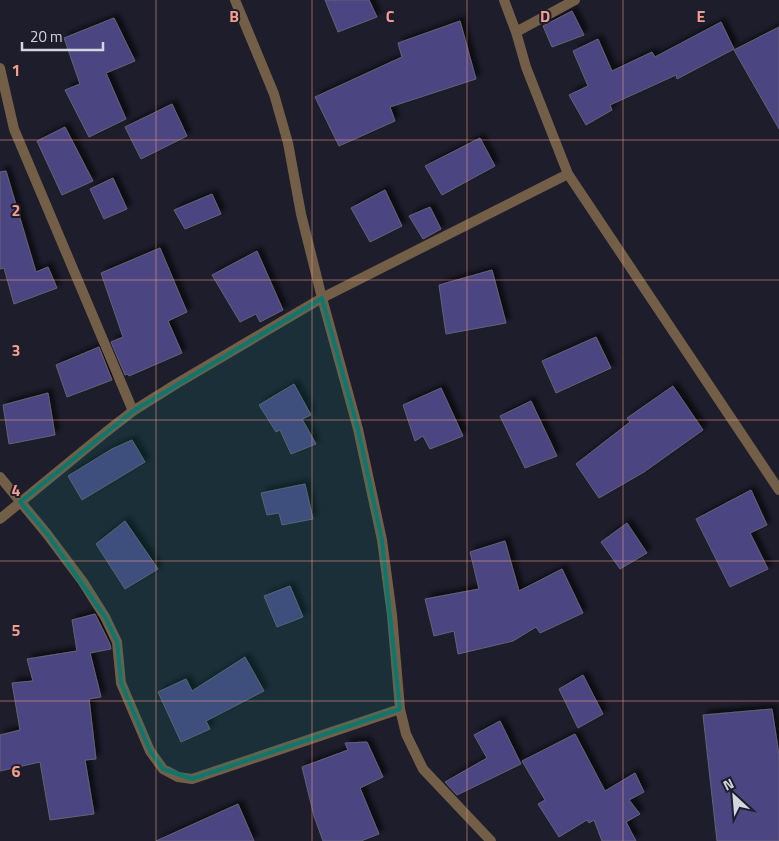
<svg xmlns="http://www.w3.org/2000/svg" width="779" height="841" font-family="'Titillium Web',sans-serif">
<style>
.building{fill:#4c4481;stroke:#646375;filter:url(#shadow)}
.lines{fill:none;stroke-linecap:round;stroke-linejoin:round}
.minor{stroke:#735f47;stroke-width:10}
.marked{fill:#0f766e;fill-opacity:0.2;stroke:#0f766e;stroke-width:4;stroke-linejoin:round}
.grid{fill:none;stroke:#f49d8d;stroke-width:1;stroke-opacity:0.55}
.grid-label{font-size:16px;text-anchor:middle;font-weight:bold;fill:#f49d8d;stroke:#1e1d2c;stroke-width:4;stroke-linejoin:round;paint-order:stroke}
</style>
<defs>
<filter id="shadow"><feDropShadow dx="4.5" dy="-4.5" stdDeviation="2.5" flood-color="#0009"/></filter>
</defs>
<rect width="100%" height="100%" fill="#1e1d2c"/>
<path class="building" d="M325,0H369L377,17L338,32Z
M572,11L584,35L552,47L543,26Z
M114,18L135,61L106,73L126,119L89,137L65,90L80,84L64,38Z
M460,21L476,79L390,107L395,121L339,146L315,97L402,57L398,43Z
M721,22L734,49L677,79L676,75L610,105L612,110L586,125L569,95L588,86L573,51L598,39L612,71L652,52L655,57Z
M779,27V129L734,50Z
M172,104L187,136L141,159L125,127Z
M65,127L93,181L62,195L37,141Z
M480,138L495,166L442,195L425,166Z
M6,171L36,272L48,267L57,288L14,304L4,268L0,269V172Z
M113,178L127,209L104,219L90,189Z
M385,190L402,226L370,242L351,208Z
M212,194L221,214L185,229L174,210Z
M430,207L441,229L423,239L409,216Z
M160,248L187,312L168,321L182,353L129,376L128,374L125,375L111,342L123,337L101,273Z
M257,251L283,310L260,322L256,314L240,322L212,275Z
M492,270L506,323L446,334L439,285Z
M596,337L611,368L556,393L542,361Z
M99,347L112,380L67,397L56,365Z
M294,384L311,415L302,419L316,444L291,454L280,430L276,432L259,405Z
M673,386L703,430L644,472L599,498L576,464L630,422L627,418Z
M441,388L463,436L430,449L423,436L415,441L403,405Z
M48,393L55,435L9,444L3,405Z
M531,401L557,456L525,468L500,416Z
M132,440L145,462L82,500L68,476L112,449Z
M305,484L313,519L282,525L279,513L267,515L261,493Z
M751,490L767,525L750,533L768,569L730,587L696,519Z
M125,521L158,569L125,589L96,544Z
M627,523L647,553L620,569L601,542Z
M505,541L519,591L562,569L583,613L540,633L536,627L513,641L458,654L454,631L434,636L425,599L479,589L470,552Z
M290,586L303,617L277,627L264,596Z
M95,614L110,644L111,649L90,653L101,697L89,699L96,759L85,760L94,814L50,820L40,762L0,771V735L20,730L12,683L33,681L27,659L77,651L72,620Z
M245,657L264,691L206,721L210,729L181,742L158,692L186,679L192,691Z
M583,675L603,714L578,728L559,689Z
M772,709L779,755V841H717L703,715Z
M500,721L521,764L457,795L445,782L487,758L474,735Z
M575,734L605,791L635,773L644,792L629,800L640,814L626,822L636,841H602L594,820L589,823L587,820L559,837L538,804L545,800L522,761Z
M367,742L383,777L360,788L379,834L361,841H323L314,816L302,767L348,750L345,743Z
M238,804L254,841H156Z"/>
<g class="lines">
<path class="minor" d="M235,0L274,94L288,143L301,214L322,298L358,429L382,540L392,615L400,709L406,734L423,769L491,841
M504,0L516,32L526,67L568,174L779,490
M516,32L575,0
M0,68L14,129L133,411
M0,477L47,534L83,582L105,617L117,642L121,683L150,751L163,769L178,777L192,779L400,709
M0,519L106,432L133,411L176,384L322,298L568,174"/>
</g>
<path class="marked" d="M322,298L358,429L382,540L400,709L192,779L163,769L150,751L121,683L117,642L105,617L47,534L20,502L133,411Z"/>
<path class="grid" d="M156,0V841M312,0V841M467,0V841M623,0V841M0,140H779M0,280H779M0,420H779M0,561H779M0,701H779"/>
<g class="grid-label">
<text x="234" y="22">B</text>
<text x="390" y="22">C</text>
<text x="545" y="22">D</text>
<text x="701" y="22">E</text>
<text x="16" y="76">1</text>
<text x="16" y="216">2</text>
<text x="16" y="356">3</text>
<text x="16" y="496">4</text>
<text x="16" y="636">5</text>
<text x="16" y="777">6</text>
</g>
<g transform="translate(734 796) rotate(334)" stroke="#1e1d2c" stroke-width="4" paint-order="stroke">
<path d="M0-4L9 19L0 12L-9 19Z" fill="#d5d5e0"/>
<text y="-8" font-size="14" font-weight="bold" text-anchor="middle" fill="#d5d5e0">N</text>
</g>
<path d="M22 42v8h81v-8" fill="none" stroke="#d5d5e0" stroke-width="2.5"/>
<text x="30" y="42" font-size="15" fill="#d5d5e0" stroke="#1e1d2c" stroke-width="4" paint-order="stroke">20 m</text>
</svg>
